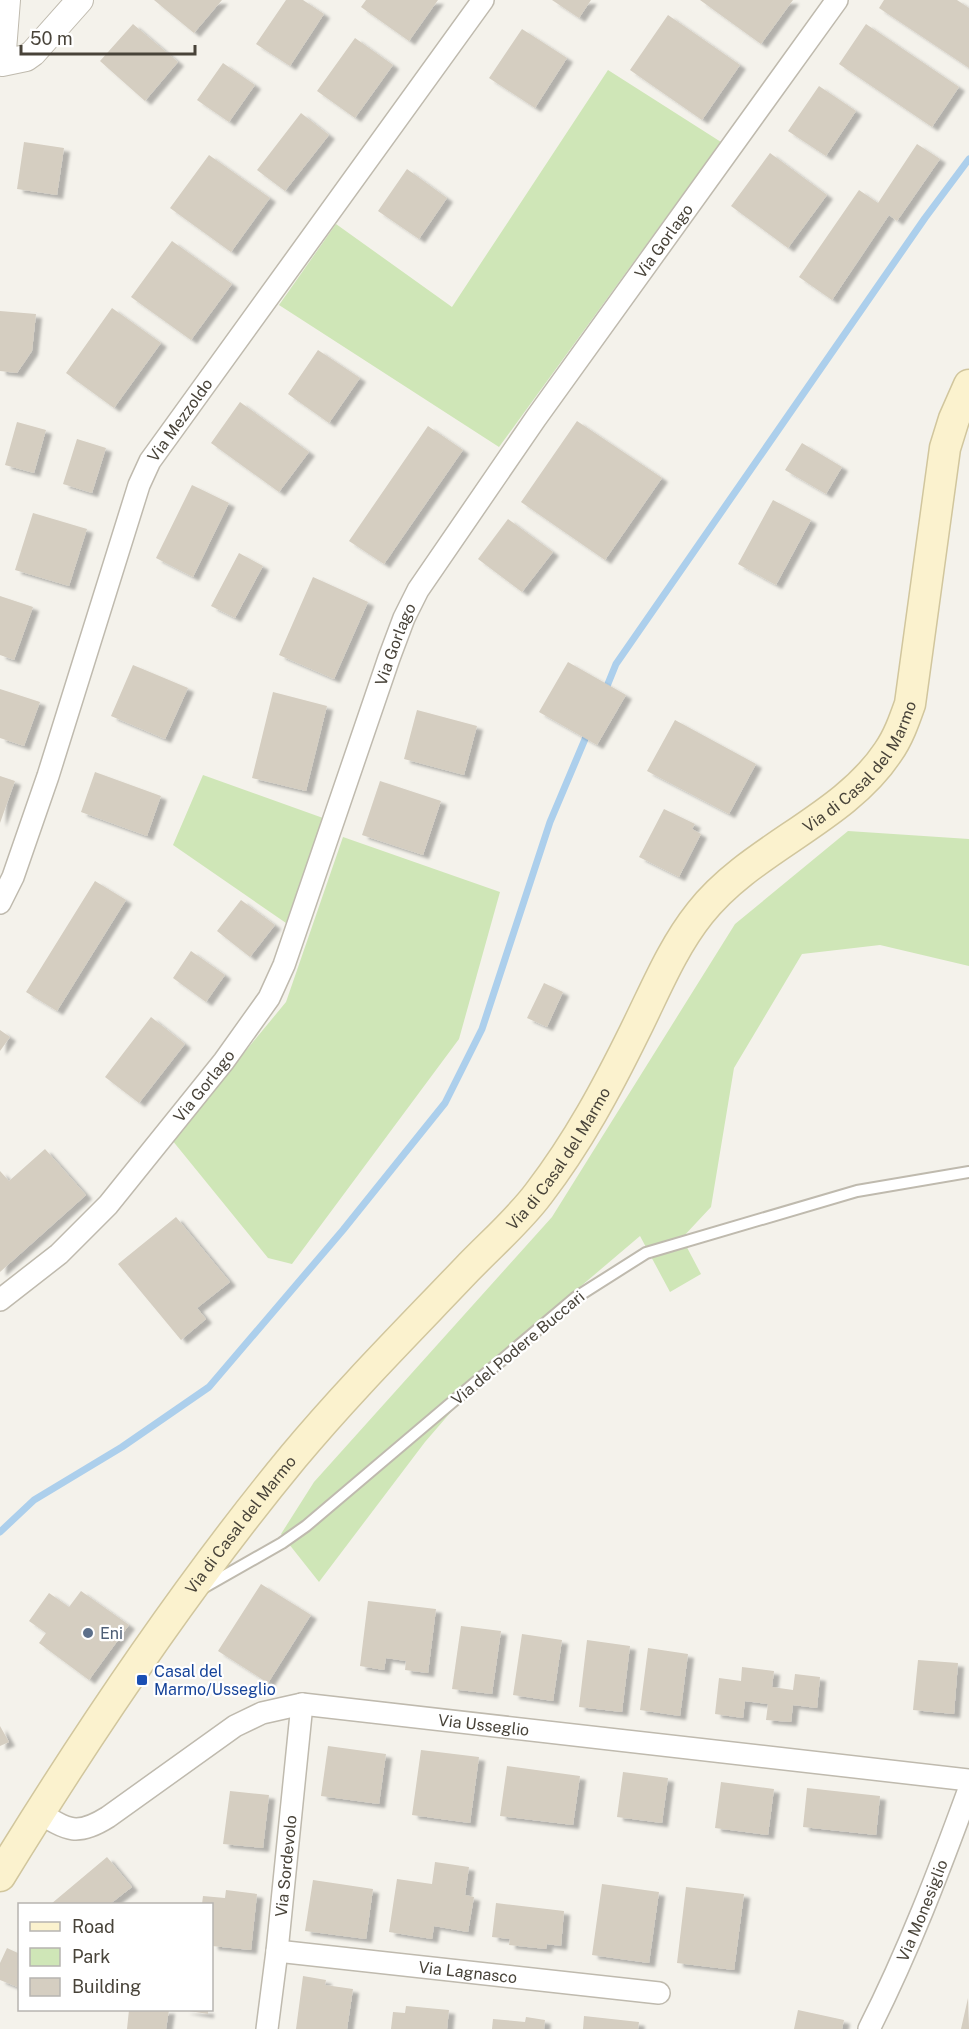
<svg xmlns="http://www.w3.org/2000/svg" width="969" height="2029" font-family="'Public Sans',sans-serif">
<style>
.green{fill:#cfe6b7}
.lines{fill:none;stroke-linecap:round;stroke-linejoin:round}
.stream{stroke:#accfec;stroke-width:7}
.building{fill:#d5cec1;filter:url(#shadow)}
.service-casing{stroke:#bfbaae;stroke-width:14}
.minor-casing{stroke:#bfbaae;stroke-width:24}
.tertiary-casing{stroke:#bfbaae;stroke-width:28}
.secondary-casing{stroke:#d1c69d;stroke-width:33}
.service{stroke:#fff;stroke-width:10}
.minor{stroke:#fff;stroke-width:21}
.tertiary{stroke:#fff;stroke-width:26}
.secondary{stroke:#fbf2ce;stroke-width:30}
.service-dot{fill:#5c6f8a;stroke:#fff;stroke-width:2}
.transit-dot{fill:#1a4fb4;stroke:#fff;stroke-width:2}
.labels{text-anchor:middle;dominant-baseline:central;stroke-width:4.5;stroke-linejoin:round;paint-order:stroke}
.street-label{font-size:16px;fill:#484339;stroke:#fff}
.service-label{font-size:16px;fill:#4e5e75;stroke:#fff;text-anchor:start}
.transit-label{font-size:16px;fill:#164399;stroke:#fff;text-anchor:start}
</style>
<defs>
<filter id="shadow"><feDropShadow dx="6" dy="4" stdDeviation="1.5" flood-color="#0004"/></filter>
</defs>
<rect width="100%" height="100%" fill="#f4f2eb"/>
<path class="green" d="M608,70L721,142L499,447L279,305L336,224L452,307Z
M203,775L323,818L286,923L173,845Z
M848,831L969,839V966L880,945L802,954L734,1068L711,1207L682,1238L701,1274L670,1292L640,1236L501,1354L425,1442L319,1582L281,1534L314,1482L552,1217L735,924Z
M343,837L500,892L459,1039L292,1264L268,1258L172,1140L286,1002Z"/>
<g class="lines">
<path class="stream" d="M605,691L616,664L925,218L969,159
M0,1532L34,1500L122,1447L209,1387L343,1230L445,1103L482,1029L550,822L588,732"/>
</g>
<path class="building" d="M154,0H222L194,33Z
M286,0H303L324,14L290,66L256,44Z
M366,0H438L409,41L361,7Z
M552,0H591L579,18Z
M700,0H793L761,44Z
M884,0H957L969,8V68L879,8Z
M668,15L740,65L702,120L630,70Z
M133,24L178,62L145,101L100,61Z
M866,24L959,87L932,127L839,64Z
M522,29L567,58L535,108L489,78Z
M355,38L393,65L355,118L317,91Z
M223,63L255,85L229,122L197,100Z
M819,86L856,111L826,156L788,131Z
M301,113L329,135L285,191L257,170Z
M24,142L64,148L57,195L17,189Z
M917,144L940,159L897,221L889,215L832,300L799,277L859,190L878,203Z
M770,153L827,195L788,248L731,206Z
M209,155L270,198L231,252L170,208Z
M407,169L447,198L419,239L378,211Z
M172,241L232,284L191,340L131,297Z
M112,308L161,343L114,408L66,373Z
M0,311L36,314L32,351L17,373L0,371Z
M318,350L360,378L329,423L288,394Z
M240,402L309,452L279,492L211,443Z
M577,421L662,478L605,560L521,502Z
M17,422L46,430L34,473L5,465Z
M428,426L463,450L384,564L349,541Z
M77,439L106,448L92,493L63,484Z
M802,443L842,467L826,494L785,470Z
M192,485L229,503L193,577L156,558Z
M773,500L811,520L776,585L738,564Z
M33,513L87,529L69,586L15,570Z
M508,519L553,552L522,592L478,559Z
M239,553L263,566L235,618L211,606Z
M313,577L368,602L334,679L279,655Z
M0,596L33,607L14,660L0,655Z
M568,662L626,695L597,745L539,712Z
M133,665L188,688L165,739L111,716Z
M0,689L40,702L24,746L0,738Z
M273,692L327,706L306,791L252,778Z
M417,710L477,726L464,775L404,759Z
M675,720L756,764L729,814L647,771Z
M95,772L161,796L147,836L81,812Z
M0,776L15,781L0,823Z
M380,781L441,801L423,855L362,835Z
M664,809L695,824L692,829L701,834L679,877L639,857Z
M95,881L126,900L57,1011L26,992Z
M241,900L275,925L250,957L217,931Z
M191,951L225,975L206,1002L173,978Z
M544,983L563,992L547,1027L527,1018Z
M151,1017L185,1044L139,1103L105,1077Z
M0,1030L10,1037L0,1051Z
M45,1149L86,1195L0,1272V1171L9,1181Z
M176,1217L230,1282L197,1308L206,1319L181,1340L118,1264Z
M261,1584L311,1615L268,1683L218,1651Z
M81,1591L129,1625L89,1680L39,1643L46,1633L29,1621L49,1593L69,1607Z
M368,1601L436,1609L428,1673L405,1670L406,1661L386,1658L384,1670L360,1666Z
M461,1626L501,1631L492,1694L452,1689Z
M522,1634L562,1640L553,1701L513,1695Z
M587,1640L630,1646L622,1712L579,1707Z
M648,1648L688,1654L680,1716L640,1710Z
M918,1660L958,1663L954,1714L913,1710Z
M742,1667L774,1671L772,1687L793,1690L795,1674L820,1677L817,1708L793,1705L791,1722L766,1720L768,1704L745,1701L743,1718L715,1714L719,1678L741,1681Z
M0,1726L9,1742L0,1746Z
M328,1746L386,1754L379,1804L321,1796Z
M421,1750L479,1757L470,1823L412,1815Z
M507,1766L580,1776L573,1825L500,1816Z
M623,1772L668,1778L662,1823L617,1817Z
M721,1782L774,1789L768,1835L715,1828Z
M807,1788L880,1796L876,1835L803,1827Z
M230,1791L269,1795L263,1848L223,1844Z
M107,1857L132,1887L110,1904H51Z
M435,1862L469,1867L465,1895L474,1897L468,1932L434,1926L432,1939L389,1932L397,1879L432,1884Z
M313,1880L373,1889L366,1939L305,1931Z
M602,1884L659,1892L649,1963L592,1955Z
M686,1887L744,1894L734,1970L677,1963Z
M226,1890L257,1894L251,1950L212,1946V1904H202L203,1896L225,1898Z
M496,1903L564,1911L561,1946L547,1944L546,1949L509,1945L510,1939L492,1937Z
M7,1948L20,1954V1988L0,1980V1963Z
M303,1976L326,1980L325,1985L353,1989L347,2029H296Z
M968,1998L969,2029H961Z
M406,2006L449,2010L447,2029H391L393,2012L405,2013Z
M129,2010H169L166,2029H127Z
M183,2010H208V2014Z
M798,2010L844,2020L842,2029H794Z
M584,2016L639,2022L638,2029H583Z
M526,2017L545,2020L544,2029H492L493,2019L525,2022Z"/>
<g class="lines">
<g class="service-casing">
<path id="service" d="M203,1588L282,1543L306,1526L575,1298L646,1253L857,1191L969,1172"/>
</g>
<g class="minor-casing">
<g id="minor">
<path id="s1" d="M0,903L13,877L48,776L139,485L150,461L483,0"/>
<path id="s2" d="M0,1300L59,1254L108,1205L224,1061L269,998L284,965L389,658L404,618L418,590L536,418L837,0"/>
<path id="s3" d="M39,1812C67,1831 78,1836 108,1817L235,1726L262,1713L302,1704L969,1780"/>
<path id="s4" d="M277,1951L659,1993"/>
<path id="s5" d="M267,2029L277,1951L302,1704"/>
<path id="s6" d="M869,2029C908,1952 939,1871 969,1789"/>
</g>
</g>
<g class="tertiary-casing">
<path id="tertiary" d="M7,0L2,63L26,58L33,53L80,0"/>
</g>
<g class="secondary-casing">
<g id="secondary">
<path id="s7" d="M0,1876C89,1731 185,1588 293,1457C348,1391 408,1331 467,1269C491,1244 519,1220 539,1193C578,1142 607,1088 635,1031C655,991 672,948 700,913C751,848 843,820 888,752C898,738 904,721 910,704L945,448L954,419L969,385"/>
</g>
</g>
<use href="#service" class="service"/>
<use href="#minor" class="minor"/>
<use href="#tertiary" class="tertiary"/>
<use href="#secondary" class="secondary"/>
</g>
<circle class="service-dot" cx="88" cy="1633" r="6"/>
<rect class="transit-dot" x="136" y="1674" width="12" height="12" rx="3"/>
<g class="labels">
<g class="street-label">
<text stroke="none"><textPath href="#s2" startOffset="1268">Via Gorlago</textPath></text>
<text stroke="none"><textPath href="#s1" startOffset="518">Via Mezzoldo</textPath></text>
<text stroke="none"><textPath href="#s2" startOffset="782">Via Gorlago</textPath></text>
<text stroke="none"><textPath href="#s7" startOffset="1416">Via di Casal del Marmo</textPath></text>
<text stroke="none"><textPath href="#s2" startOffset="297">Via Gorlago</textPath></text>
<text stroke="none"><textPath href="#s7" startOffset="912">Via di Casal del Marmo</textPath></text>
<text transform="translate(518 1348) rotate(-40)">Via del Podere Buccari</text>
<text stroke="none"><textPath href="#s7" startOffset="426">Via di Casal del Marmo</textPath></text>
<text stroke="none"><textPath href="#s3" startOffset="486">Via Usseglio</textPath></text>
<text stroke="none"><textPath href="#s5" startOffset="164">Via Sordevolo</textPath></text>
<text stroke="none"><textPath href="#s6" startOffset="130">Via Monesiglio</textPath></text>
<text stroke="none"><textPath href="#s4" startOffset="192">Via Lagnasco</textPath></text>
</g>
<g class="service-label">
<text x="100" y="1633">Eni</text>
</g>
<g class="transit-label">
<text x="154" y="1671">Casal del<tspan x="154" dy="18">Marmo/Usseglio</tspan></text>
</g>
</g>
<rect x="18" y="1903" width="195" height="108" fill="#ffffff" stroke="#b6b4b0" stroke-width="1.5"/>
<rect x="30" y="1922" width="30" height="9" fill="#fbf2ce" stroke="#b6b4b0" stroke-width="1.5"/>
<text x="72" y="1933" font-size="18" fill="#484339">Road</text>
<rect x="30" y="1948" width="30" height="18" fill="#cfe6b7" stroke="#b6b4b0" stroke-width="1.5"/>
<text x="72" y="1963" font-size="18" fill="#484339">Park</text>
<rect x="30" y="1978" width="30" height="18" fill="#d5cec1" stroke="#b6b4b0" stroke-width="1.5"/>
<text x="72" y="1993" font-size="18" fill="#484339">Building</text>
<path d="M21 45v9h174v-9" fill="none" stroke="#484339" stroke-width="3"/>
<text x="30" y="45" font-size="18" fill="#484339" stroke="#ffffff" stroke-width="4.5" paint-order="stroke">50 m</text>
</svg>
